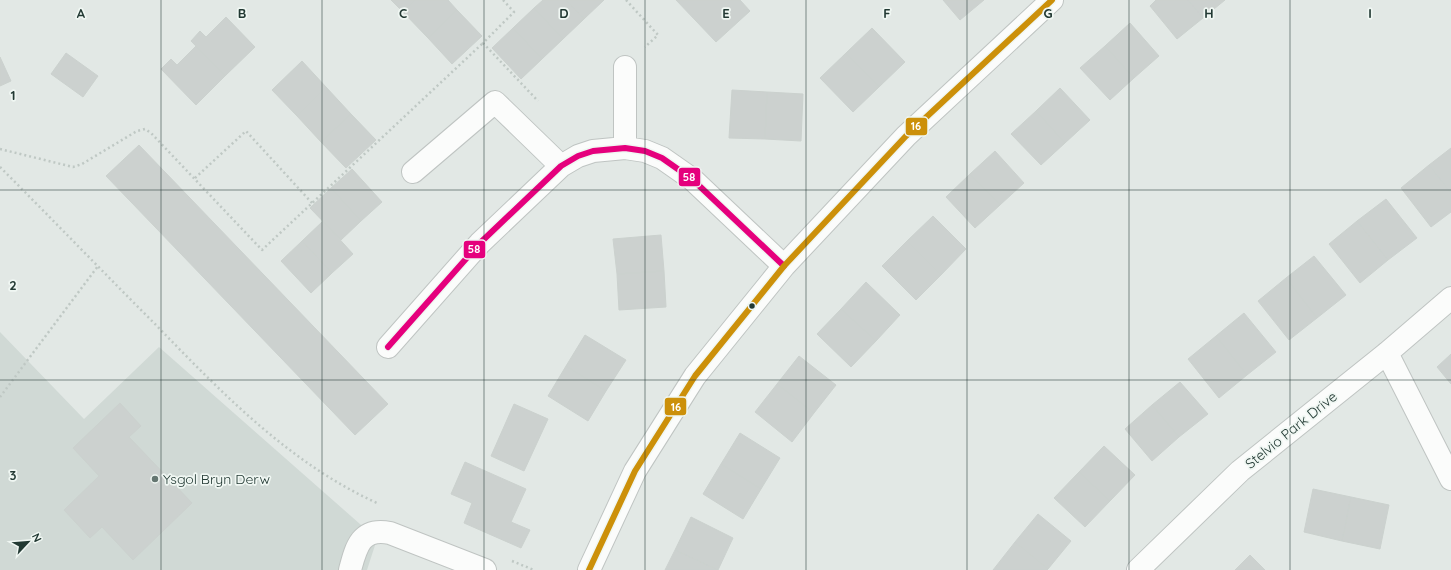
<svg xmlns="http://www.w3.org/2000/svg" width="1451" height="570" font-family="Quicksand,sans-serif">
<style>
.built{fill:#d0d9d5}
.building{fill:#ccd1cf;stroke:#cbd1ce}
.lines{fill:none;stroke-linecap:round;stroke-linejoin:round}
.minor-casing{stroke:#bfc4c2;stroke-width:24}
.path{stroke:#bfc8c4;stroke-width:2.5;stroke-dasharray:2 3;stroke-linecap:butt}
.minor{stroke:#fbfcfb;stroke-width:22}
.bus-1-casing{stroke:#f0f7f3;stroke-width:9}
.bus-2-casing{stroke:#f0f7f3;stroke-width:9}
.bus-1{stroke:#e5007d;stroke-width:6}
.bus-2{stroke:#cc900a;stroke-width:6}
.grid{fill:none;stroke:#223933;stroke-width:1;stroke-opacity:0.55}
.bus-dot{fill:#223933;stroke:#f0f7f3;stroke-width:1.5}
.poi-dot{fill:#657671;stroke:#f0f7f3;stroke-width:1.5}
.labels{text-anchor:middle;dominant-baseline:central;stroke-width:3.5;stroke-linejoin:round;paint-order:stroke}
.street-label{font-size:14px;fill:#223933;stroke:#f0f7f3}
.poi-label{font-size:14px;fill:#223933;stroke:#f0f7f3;text-anchor:start}
.grid-label{font-size:13px;text-anchor:middle;font-weight:bold;fill:#223933;stroke:#f0f7f3;stroke-width:3.5;stroke-linejoin:round;paint-order:stroke}
.line-badge{stroke:#f0f7f3;stroke-width:1.5}
.badge-label{font-size:11px;text-anchor:middle;font-weight:bold;fill:#fff}
</style>
<rect width="100%" height="100%" fill="#e2e8e5"/>
<path class="built" d="M0,332L84,419L159,347L377,539L367,570H0Z"/>
<path class="building" d="M391,0H415L403,12Z
M415,0H448L457,10L428,38L403,12Z
M543,0H566L584,19L563,39L534,8Z
M566,0H604L584,19Z
M676,0H740L750,11L716,42Z
M943,0H984L960,20Z
M1156,0H1188L1203,18L1177,39L1150,6Z
M1188,0H1225L1203,18Z
M534,8L563,39L542,59L513,28Z
M457,10L482,36L452,64L428,38Z
M226,17L255,47L225,76L191,41L200,31L206,37Z
M1130,23L1159,56L1134,78L1105,46Z
M513,28L542,59L521,79L492,48Z
M872,28L905,62L879,87L846,53Z
M196,46L225,76L196,105L161,69L171,59L177,65Z
M1105,46L1134,78L1110,100L1080,68Z
M66,53L98,76L83,97L51,74Z
M846,53L879,87L853,112L820,78Z
M0,57L11,81L0,86Z
M302,61L326,87L297,116L272,90Z
M326,87L351,114L321,142L297,116Z
M1060,88L1090,120L1065,143L1036,111Z
M732,90L767,92L765,139L729,138Z
M767,92L803,94L801,141L765,139Z
M1036,111L1065,143L1041,165L1011,134Z
M351,114L376,140L346,168L321,142Z
M139,145L388,404L355,435L106,176Z
M1451,148V193L1429,165Z
M995,151L1024,183L1000,205L970,174Z
M1429,165L1451,193V212L1431,227L1401,188Z
M352,169L382,202L361,221L331,188Z
M970,174L1000,205L975,228L946,197Z
M331,188L361,221L341,240L310,208Z
M1386,199L1417,238L1388,260L1357,221Z
M933,216L966,249L941,275L907,241Z
M323,221L353,254L332,273L302,241Z
M1357,221L1388,260L1360,283L1329,244Z
M661,235L664,271L617,274L613,239Z
M302,241L332,273L311,293L281,261Z
M907,241L941,275L916,300L882,266Z
M1314,256L1346,295L1317,318L1286,278Z
M664,271L666,307L619,310L617,274Z
M1286,278L1317,318L1289,340L1258,301Z
M866,282L900,315L876,341L841,309Z
M841,309L876,341L851,367L817,334Z
M1244,313L1276,352L1247,375L1216,336Z
M585,335L626,360L606,391L566,366Z
M1216,336L1247,375L1219,398L1188,359Z
M1451,354V384L1437,367Z
M799,356L836,385L814,413L777,384Z
M566,366L606,391L588,421L548,396Z
M1180,382L1208,414L1179,437L1152,405Z
M777,384L814,413L792,442L755,412Z
M120,403L141,426L129,437L192,503L133,560L102,527L90,538L64,510L99,476L73,448Z
M514,404L548,419L524,471L491,456Z
M1152,405L1179,437L1152,461L1125,429Z
M740,433L780,458L761,489L721,464Z
M1104,446L1135,475L1110,501L1079,472Z
M465,462L526,489L511,522L530,530L521,548L464,523L472,503L451,494Z
M721,464L761,489L743,519L703,494Z
M1079,472L1110,501L1085,527L1054,498Z
M1313,489L1351,497L1342,541L1304,532Z
M1351,497L1389,505L1380,549L1342,541Z
M1038,514L1071,541L1048,569L1015,542Z
M691,517L733,538L718,570L675,550Z
M1015,542L1048,569L1047,570H993Z
M675,550L718,570H665Z
M1250,555L1265,570H1235Z"/>
<g class="lines">
<g class="minor-casing">
<path id="minor" d="M625,67V148
M413,172L495,102L561,166
M388,347L480,243L561,166L578,156L593,151L625,148L645,151L662,158L692,179L784,266
M1387,353L1451,479
M350,570C356,547 361,527 390,533L485,570
M589,570L635,471L695,376L784,266L906,136L1052,0
M1138,570L1240,471L1387,353L1451,298"/>
</g>
<path class="path" d="M503,0L514,12L483,43L538,101
M626,0L658,35L645,47
M0,149L73,167L82,164L137,131L145,129L151,133L262,250L483,43
M0,167C52,219 103,272 155,324C221,392 289,463 377,503
M195,178L246,131L312,203
M0,397L98,266
M512,561L534,570"/>
<use href="#minor" class="minor"/>
<g class="bus-1-casing">
<path id="bus-1" d="M388,347L480,243L561,166L578,156L593,151L625,148L645,151L662,158L692,179L784,266"/>
</g>
<g class="bus-2-casing">
<path id="bus-2" d="M589,570L635,471L695,376L784,266L906,136L1052,0"/>
</g>
<use href="#bus-1" class="bus-1"/>
<use href="#bus-2" class="bus-2"/>
</g>
<path class="grid" d="M161,0V570M322,0V570M484,0V570M645,0V570M806,0V570M967,0V570M1129,0V570M1290,0V570M0,190H1451M0,380H1451"/>
<circle class="bus-dot" cx="752" cy="306" r="3.5"/>
<circle class="poi-dot" cx="155" cy="479" r="4"/>
<g class="labels">
<g class="street-label">
<text transform="translate(1291 430) rotate(-39)">Stelvio Park Drive</text>
</g>
<g class="poi-label">
<text x="163" y="479">Ysgol Bryn Derw</text>
</g>
</g>
<g class="grid-label">
<text x="81" y="18">A</text>
<text x="242" y="18">B</text>
<text x="403" y="18">C</text>
<text x="564" y="18">D</text>
<text x="726" y="18">E</text>
<text x="887" y="18">F</text>
<text x="1048" y="18">G</text>
<text x="1209" y="18">H</text>
<text x="1370" y="18">I</text>
<text x="13" y="100">1</text>
<text x="13" y="290">2</text>
<text x="13" y="480">3</text>
</g>
<g class="line-badge">
<rect x="905" y="117" width="23" height="19" rx="4" fill="#cc900a"/>
<rect x="678" y="167" width="23" height="20" rx="4" fill="#e5007d"/>
<rect x="463" y="240" width="23" height="19" rx="4" fill="#e5007d"/>
<rect x="664" y="397" width="23" height="19" rx="4" fill="#cc900a"/>
</g>
<g class="badge-label">
<text x="916" y="130">16</text>
<text x="689" y="181">58</text>
<text x="474" y="253">58</text>
<text x="676" y="411">16</text>
</g>
<g transform="translate(28 542) rotate(64)" stroke="#f0f7f3" stroke-width="3" paint-order="stroke">
<path d="M0-3L7 15L0 10L-7 15Z" fill="#223933"/>
<text y="-6" font-size="11" font-weight="bold" text-anchor="middle" fill="#223933">N</text>
</g>
</svg>
